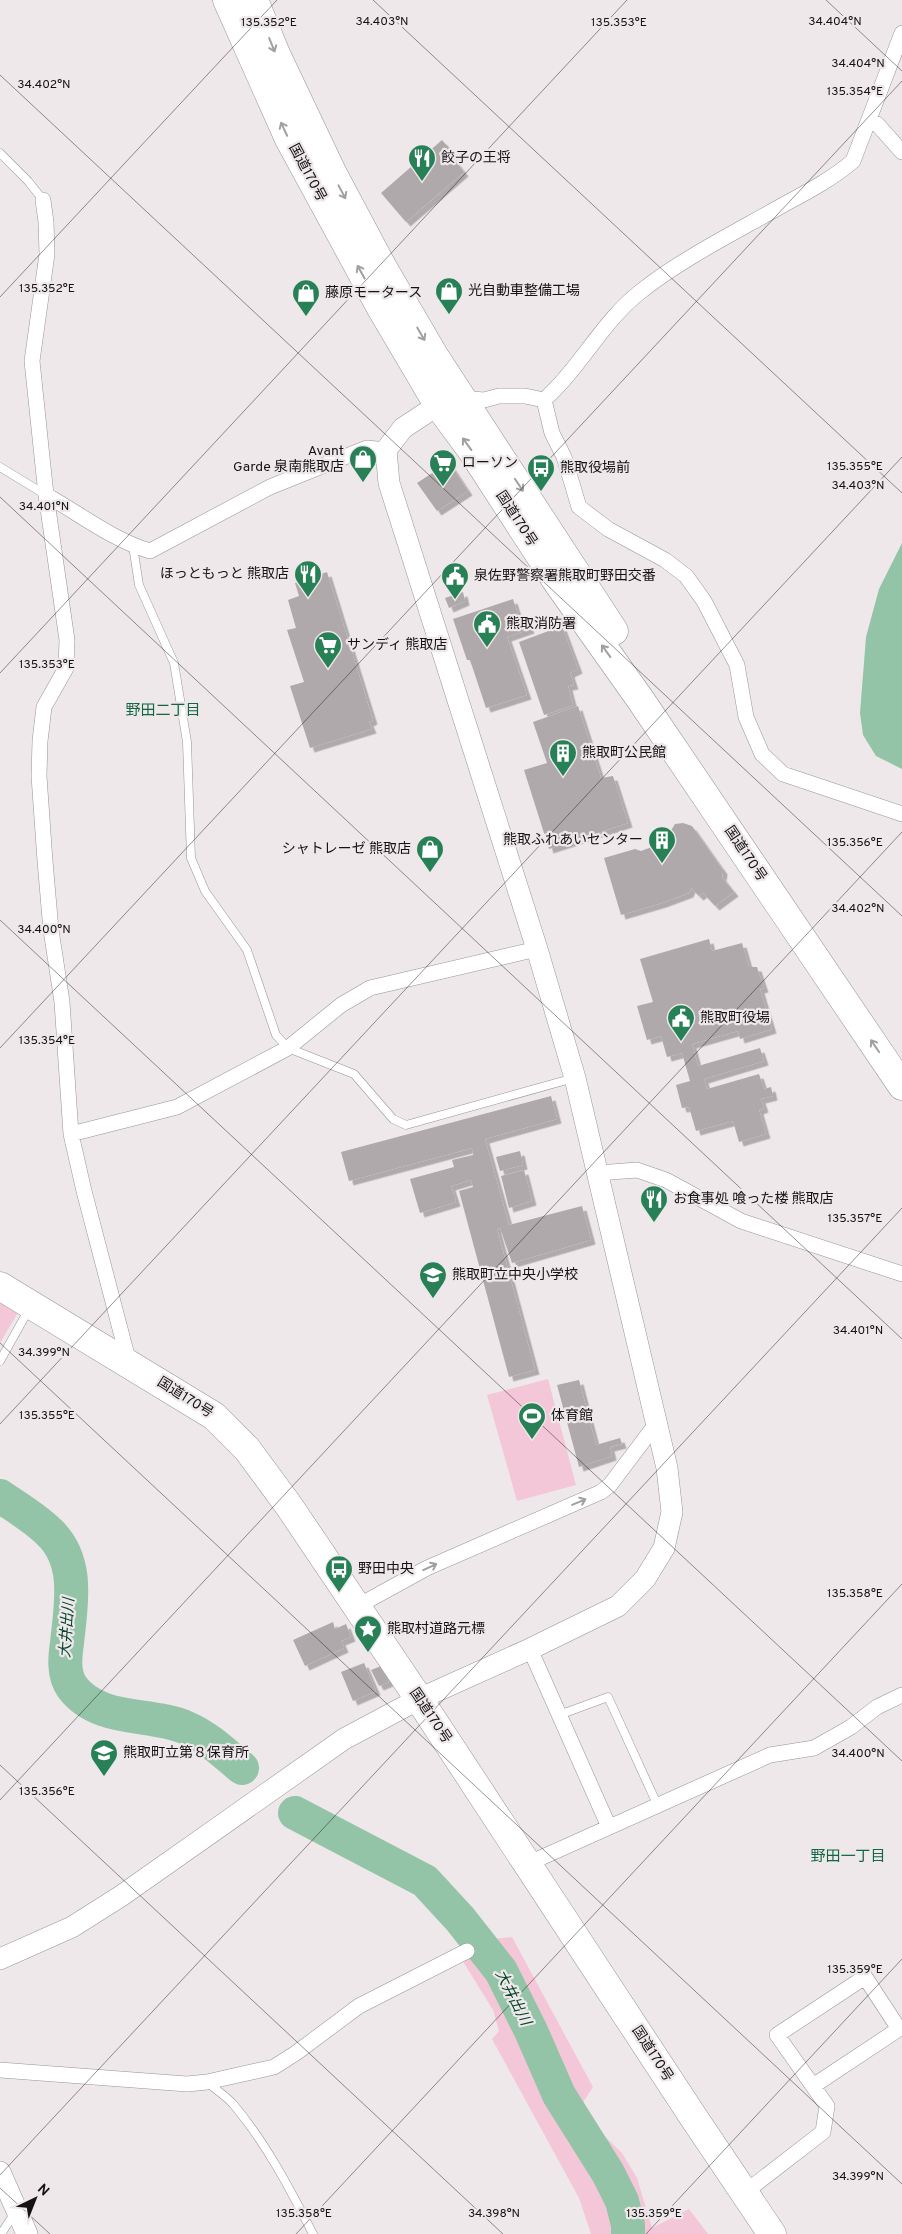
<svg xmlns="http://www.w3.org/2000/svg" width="902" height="2234" font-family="Overpass,'Noto Sans JP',sans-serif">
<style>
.green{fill:#f4c7d8}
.water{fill:#93c4a7}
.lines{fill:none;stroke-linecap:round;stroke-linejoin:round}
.river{stroke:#93c4a7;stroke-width:34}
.building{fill:#b0a9ac;filter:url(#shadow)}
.lane-casing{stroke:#999395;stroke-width:9}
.street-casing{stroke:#999395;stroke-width:16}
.secondary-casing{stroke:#999395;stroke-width:22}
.highway-casing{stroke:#999395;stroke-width:29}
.lane{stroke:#fff;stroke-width:8}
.street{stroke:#fff;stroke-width:15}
.secondary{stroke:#fff;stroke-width:21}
.highway{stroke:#fff;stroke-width:28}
.oneway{stroke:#a1a0a1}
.ticks{fill:none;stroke:#151213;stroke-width:1;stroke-opacity:0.45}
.labels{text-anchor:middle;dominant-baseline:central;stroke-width:4.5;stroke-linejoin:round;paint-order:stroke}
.poi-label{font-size:14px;fill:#151213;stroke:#eee8ea;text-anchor:start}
.street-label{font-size:14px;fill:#151213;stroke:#eee8ea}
.neighbourhood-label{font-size:15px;fill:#106741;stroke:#eee8ea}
.water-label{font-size:15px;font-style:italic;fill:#08472b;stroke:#eee8ea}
.ticks-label{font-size:12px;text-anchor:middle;fill:#151213;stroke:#eee8ea;stroke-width:4.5;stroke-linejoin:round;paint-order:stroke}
</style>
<defs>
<filter id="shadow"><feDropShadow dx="4.5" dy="4.5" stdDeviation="0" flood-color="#0004"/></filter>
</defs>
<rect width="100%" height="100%" fill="#eee8ea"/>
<path class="green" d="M0,1298L20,1309L0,1343Z
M548,1379L576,1485L517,1501L487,1395Z
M512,1937L593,2087L578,2110L622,2153L637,2178L652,2228L689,2209L708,2234H591L579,2198L492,2039L499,2031L493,2010L464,1963L467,1951L491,1939Z"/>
<path class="water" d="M902,543V769L876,756L863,735L860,713L866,637L879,589Z"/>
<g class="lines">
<path class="river" d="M0,1496C16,1507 35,1518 49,1532C80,1561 71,1605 67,1643C65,1657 63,1674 72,1687C99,1723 150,1712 187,1728C208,1737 225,1754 242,1768
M295,1813L425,1881L460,1919L501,1971L531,2031L559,2095L608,2173L622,2201L628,2225V2234"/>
</g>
<path class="building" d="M442,140L450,149L448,151L464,172L406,222L381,193Z
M449,462L468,491L437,511L417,483Z
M327,572L373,720L369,722L372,729L310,748L290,686L304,682L287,630L296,628L288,600L299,596L295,583Z
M463,592L465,601L449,608L445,598Z
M513,599L519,618L525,616L530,629L507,637L527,695L486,708L470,660H467L453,619Z
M562,626L578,669L570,673L574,685L568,686L573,705L544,715L519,642Z
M578,706L601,778L613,776L628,823L549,849L524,770L547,763L533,722Z
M683,823L692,826L723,870L722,877L734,892L715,906L703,893L699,896L691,888L689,893L662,903L621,915L604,858L635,849L641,851L662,843L669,838L670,832L675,824Z
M709,939L712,951L742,943L749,967H757L764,988L760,989L772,1029L740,1039L738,1031L692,1044L698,1066L760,1048L764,1061L704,1079L707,1089L759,1074L764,1089L771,1087L773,1096L761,1099L764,1108L759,1110L766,1134L739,1142L733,1121L696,1131L689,1107L682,1108L676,1085L690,1081L682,1053L667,1057L661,1036L647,1040L637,1006L653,1002L640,959Z
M551,1096L557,1119L485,1139L509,1225L582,1206L591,1240L512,1263L500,1228L497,1229L535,1370L509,1377L459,1191L473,1187L471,1180L451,1186L456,1202L420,1213L410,1179L454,1167L452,1160L473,1155L472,1148L349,1181L341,1152Z
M520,1151L523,1165L500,1171L496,1157Z
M524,1170L532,1201L509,1208L501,1176Z
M579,1380L596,1445L620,1438L622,1444L610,1447L612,1456L579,1467L557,1385Z
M333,1622L335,1629L346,1624L351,1637L341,1641L344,1648L305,1666L293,1640Z
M364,1663L376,1691L353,1701L341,1672Z
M381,1666L389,1682L379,1686L371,1670Z"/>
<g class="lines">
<g class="lane-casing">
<path id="lane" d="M0,153L28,181L43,200
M0,467L46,495
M133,546L139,585L174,663L187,742L191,858L205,891L247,950L276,1035L288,1048L354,1074L393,1119L406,1125L574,1078
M0,1361L29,1309
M559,1715L608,1697L657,1804
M207,2082C215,2089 226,2096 233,2104C266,2143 290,2189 313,2234
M1,2234L14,2214"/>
</g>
<g class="street-casing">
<path id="street" d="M869,121L877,124L902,152
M43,200L46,222L47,254L32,361L46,495L67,640L66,668L44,707L40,741L39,776L45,861L51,930L62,1002L71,1134L84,1191L129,1363
M459,398L484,400L499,396H525L544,400
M544,400L552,433L564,457L579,507L608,529L665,560L686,576L704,601L737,665L746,717L762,754L783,774L902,814
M544,400C580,368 602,322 640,292C681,259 736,232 783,205C807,192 832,179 853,161L902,33
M46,495C80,514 113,540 150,551L270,487L367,448L386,450
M71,1134L177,1107L288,1048L341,1005L370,988L537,949
M598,1173L637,1170L666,1180L741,1221L902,1274
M356,1607L427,1568L601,1492L610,1485L656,1424
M530,1649L609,1827
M527,1864L770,1755L814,1748L851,1727L877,1707L902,1695
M0,2070L187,2084L207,2082L274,2067L296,2053L359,2006L467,1951
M744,2193L823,2132L827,2106L777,2035L865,1977L899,2029L813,2086"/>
</g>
<g class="secondary-casing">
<path id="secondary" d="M0,1959L72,1927L121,1896L344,1739L419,1699L530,1649L618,1606L645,1579L664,1548L672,1512L667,1468L575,1078L537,949L389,483L386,450L403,428L438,405
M0,2172L27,2234"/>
</g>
<g class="highway-casing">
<path id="highway" d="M227,0L289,139L382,310L438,405L472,451L557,582L640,699L902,1086
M254,0L276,54L332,172L382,266L435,357L614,631
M0,1286L214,1416L247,1449L289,1506L419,1699L694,2118L772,2234"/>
</g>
<use href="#lane" class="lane"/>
<use href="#street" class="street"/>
<use href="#secondary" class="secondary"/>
<use href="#highway" class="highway"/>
</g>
<defs><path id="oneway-shaft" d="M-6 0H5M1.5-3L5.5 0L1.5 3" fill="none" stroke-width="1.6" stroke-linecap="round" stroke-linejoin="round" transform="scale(1.25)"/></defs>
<g class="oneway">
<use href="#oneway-shaft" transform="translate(272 45) rotate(68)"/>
<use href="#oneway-shaft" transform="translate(284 129) rotate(-115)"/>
<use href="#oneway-shaft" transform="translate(342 192) rotate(62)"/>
<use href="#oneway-shaft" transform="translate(361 272) rotate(-119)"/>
<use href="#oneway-shaft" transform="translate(421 334) rotate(60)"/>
<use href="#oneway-shaft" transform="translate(467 444) rotate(-126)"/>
<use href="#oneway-shaft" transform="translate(519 485) rotate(56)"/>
<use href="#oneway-shaft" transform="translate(606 651) rotate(-126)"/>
<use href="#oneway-shaft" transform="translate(875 1046) rotate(-124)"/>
<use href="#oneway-shaft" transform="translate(579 1502) rotate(-23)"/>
<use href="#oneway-shaft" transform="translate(430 1567) rotate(-25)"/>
</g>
<path class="ticks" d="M373,0L902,493M826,0L902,71M0,75L902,916M0,297L277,0M0,497L902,1339M0,673L627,0M0,920L902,1761M0,1048L902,81M0,1343L902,2184M0,1424L902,457M0,1765L503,2234M0,1800L902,832M0,2175L902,1208M0,2188L50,2234M296,2234L902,1584M646,2234L902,1959"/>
<defs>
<g id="restaurant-pin" transform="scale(1.4375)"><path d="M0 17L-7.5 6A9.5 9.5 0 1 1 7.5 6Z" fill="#288156" stroke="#eee8ea"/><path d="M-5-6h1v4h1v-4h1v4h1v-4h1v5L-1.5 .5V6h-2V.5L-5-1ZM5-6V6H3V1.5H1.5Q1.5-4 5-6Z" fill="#fff"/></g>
<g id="shop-pin" transform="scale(1.4375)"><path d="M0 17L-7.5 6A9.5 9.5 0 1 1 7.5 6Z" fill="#288156" stroke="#eee8ea"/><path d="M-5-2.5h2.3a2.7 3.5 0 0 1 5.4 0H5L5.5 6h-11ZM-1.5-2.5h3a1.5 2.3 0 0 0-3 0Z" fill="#fff"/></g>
<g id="supermarket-pin" transform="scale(1.4375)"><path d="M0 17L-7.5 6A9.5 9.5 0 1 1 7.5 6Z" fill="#288156" stroke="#eee8ea"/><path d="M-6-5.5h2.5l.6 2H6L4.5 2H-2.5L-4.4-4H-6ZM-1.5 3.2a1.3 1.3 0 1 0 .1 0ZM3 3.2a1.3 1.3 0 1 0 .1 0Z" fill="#fff"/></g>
<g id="bus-pin" transform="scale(1.4375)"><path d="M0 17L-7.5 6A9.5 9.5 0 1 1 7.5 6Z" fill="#288156" stroke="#eee8ea"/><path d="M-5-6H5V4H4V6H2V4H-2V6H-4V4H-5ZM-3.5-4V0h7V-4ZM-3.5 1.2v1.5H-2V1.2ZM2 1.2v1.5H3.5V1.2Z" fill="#fff"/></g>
<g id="civic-pin" transform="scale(1.4375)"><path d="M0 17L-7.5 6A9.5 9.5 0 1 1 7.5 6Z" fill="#288156" stroke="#eee8ea"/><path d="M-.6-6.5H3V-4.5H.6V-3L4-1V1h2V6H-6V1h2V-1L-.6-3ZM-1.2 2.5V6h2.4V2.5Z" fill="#fff"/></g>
<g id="building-pin" transform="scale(1.4375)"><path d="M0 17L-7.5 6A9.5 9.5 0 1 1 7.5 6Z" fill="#288156" stroke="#eee8ea"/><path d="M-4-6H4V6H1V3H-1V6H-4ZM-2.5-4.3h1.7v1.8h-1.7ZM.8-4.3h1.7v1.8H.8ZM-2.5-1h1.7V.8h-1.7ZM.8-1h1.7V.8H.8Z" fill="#fff"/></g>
<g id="school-pin" transform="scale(1.4375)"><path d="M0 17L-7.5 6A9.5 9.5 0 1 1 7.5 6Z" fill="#288156" stroke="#eee8ea"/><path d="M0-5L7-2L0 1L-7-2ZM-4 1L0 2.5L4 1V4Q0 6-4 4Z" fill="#fff"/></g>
<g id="stadium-pin" transform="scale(1.4375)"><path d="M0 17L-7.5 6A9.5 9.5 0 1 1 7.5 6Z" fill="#288156" stroke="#eee8ea"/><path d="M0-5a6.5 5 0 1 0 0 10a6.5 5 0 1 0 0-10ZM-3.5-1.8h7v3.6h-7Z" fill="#fff"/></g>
<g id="sight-pin" transform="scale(1.4375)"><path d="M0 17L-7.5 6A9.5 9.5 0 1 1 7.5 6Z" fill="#288156" stroke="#eee8ea"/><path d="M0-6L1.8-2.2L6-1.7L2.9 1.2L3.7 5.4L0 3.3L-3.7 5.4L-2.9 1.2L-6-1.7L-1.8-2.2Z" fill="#fff"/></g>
</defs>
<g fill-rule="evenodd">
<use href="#restaurant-pin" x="422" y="158"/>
<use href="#shop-pin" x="449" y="291"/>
<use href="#shop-pin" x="306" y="293"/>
<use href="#shop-pin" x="363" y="459"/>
<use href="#supermarket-pin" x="443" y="463"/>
<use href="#bus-pin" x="541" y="468"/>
<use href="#restaurant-pin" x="308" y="574"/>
<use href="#civic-pin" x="455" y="576"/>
<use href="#civic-pin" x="487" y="624"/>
<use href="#supermarket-pin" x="328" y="645"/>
<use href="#building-pin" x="563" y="753"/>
<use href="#building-pin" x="662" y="840"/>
<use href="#shop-pin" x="430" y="849"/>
<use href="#civic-pin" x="681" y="1018"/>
<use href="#restaurant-pin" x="654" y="1199"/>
<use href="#school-pin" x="433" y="1275"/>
<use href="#stadium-pin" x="532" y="1416"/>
<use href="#bus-pin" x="339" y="1569"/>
<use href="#sight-pin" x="368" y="1629"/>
<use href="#school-pin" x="104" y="1753"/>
</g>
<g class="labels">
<g class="poi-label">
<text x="441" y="158">餃子の王将</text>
<text x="468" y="291">光自動車整備工場</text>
<text x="325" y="293">藤原モータース</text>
<text x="344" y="451" text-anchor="end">Avant<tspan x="344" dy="16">Garde 泉南熊取店</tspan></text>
<text x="462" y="463">ローソン</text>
<text x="560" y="468">熊取役場前</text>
<text x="289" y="574" text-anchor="end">ほっともっと 熊取店</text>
<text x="474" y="576">泉佐野警察署熊取町野田交番</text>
<text x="506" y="624">熊取消防署</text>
<text x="347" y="645">サンディ 熊取店</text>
<text x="582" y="753">熊取町公民館</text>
<text x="643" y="840" text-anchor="end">熊取ふれあいセンター</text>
<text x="411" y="849" text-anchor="end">シャトレーゼ 熊取店</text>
<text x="700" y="1018">熊取町役場</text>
<text x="673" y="1199">お食事処 喰った楼 熊取店</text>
<text x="452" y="1275">熊取町立中央小学校</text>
<text x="551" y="1416">体育館</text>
<text x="358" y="1569">野田中央</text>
<text x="387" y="1629">熊取村道路元標</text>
<text x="123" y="1753">熊取町立第８保育所</text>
</g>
<g class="street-label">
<text transform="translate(307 173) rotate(62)">国道170号</text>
<text transform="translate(516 519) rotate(57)">国道170号</text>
<text transform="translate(745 854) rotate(56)">国道170号</text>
<text transform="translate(185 1398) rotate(32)">国道170号</text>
<text transform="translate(430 1716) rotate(56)">国道170号</text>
<text transform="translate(652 2054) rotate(57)">国道170号</text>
</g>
<g class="neighbourhood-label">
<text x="163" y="711">野田二丁目</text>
<text x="848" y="1857">野田一丁目</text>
</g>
<g class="water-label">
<text transform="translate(68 1628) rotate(-86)">大井出川</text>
<text transform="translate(512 1998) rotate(63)">大井出川</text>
</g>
</g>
<g class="ticks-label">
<text x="835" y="25">34.404°N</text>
<text x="382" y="25">34.403°N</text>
<text x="619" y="26">135.353°E</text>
<text x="269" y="26">135.352°E</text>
<text x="858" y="67">34.404°N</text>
<text x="44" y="88">34.402°N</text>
<text x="855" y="95">135.354°E</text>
<text x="47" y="292">135.352°E</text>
<text x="855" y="470">135.355°E</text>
<text x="858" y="489">34.403°N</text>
<text x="44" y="510">34.401°N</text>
<text x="47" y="668">135.353°E</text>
<text x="855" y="846">135.356°E</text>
<text x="858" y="912">34.402°N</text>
<text x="44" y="933">34.400°N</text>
<text x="47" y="1044">135.354°E</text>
<text x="855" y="1222">135.357°E</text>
<text x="858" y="1334">34.401°N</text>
<text x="44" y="1356">34.399°N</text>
<text x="47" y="1419">135.355°E</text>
<text x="855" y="1597">135.358°E</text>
<text x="858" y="1757">34.400°N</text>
<text x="47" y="1795">135.356°E</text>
<text x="855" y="1973">135.359°E</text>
<text x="858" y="2180">34.399°N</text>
<text x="304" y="2217">135.358°E</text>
<text x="654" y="2217">135.359°E</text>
<text x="494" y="2217">34.398°N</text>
</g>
<g transform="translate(35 2199) rotate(43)" stroke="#eee8ea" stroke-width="4" paint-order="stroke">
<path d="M0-4L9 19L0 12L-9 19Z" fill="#151213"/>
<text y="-8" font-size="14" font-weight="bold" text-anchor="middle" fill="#151213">N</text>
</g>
</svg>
